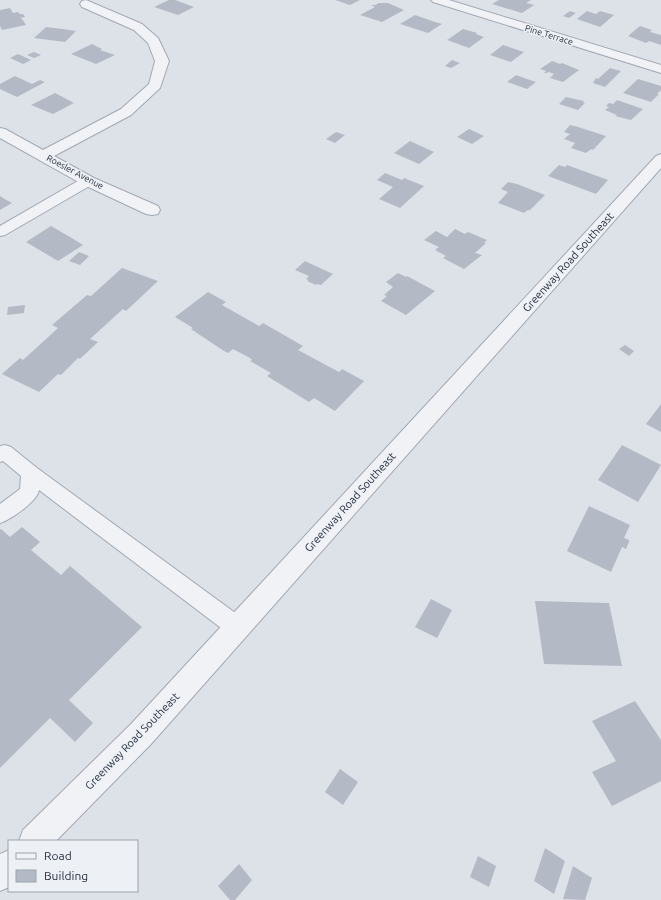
<svg xmlns="http://www.w3.org/2000/svg" width="661" height="900" font-family="Ubuntu,sans-serif">
<style>
.building{fill:#b4bac5}
.lines{fill:none;stroke-linecap:round;stroke-linejoin:round}
.service-casing{stroke:#a2a8b2;stroke-width:2}
.minor-casing{stroke:#a2a8b2;stroke-width:2}
.service{fill:#f0f2f6;fill-rule:evenodd}
.minor{fill:#f0f2f6;fill-rule:evenodd}
.labels{text-anchor:middle;dominant-baseline:central;stroke-width:3;stroke-linejoin:round;paint-order:stroke}
.far-street-label{font-size:9px;fill:#262f3f;stroke:#edf0f5}
.street-label{font-size:11px;fill:#262f3f;stroke:#edf0f5}
</style>
<rect width="100%" height="100%" fill="#dde1e8"/>
<path class="building" d="M169,0H175L194,7L178,15L154,7Z
M335,0H360L350,5Z
M499,0H531L526,3L534,5L522,13L492,4Z
M379,3H388L404,10L382,22L360,15L375,7L371,5H375Z
M10,8L13,13L18,12L20,14H23L25,17L20,18L22,19L26,25L2,30L0,26V10Z
M570,11L576,13L569,18L563,16Z
M587,11L596,14L600,11L614,15L600,27L577,19Z
M415,15L432,21L442,24L428,33L400,24Z
M640,26L652,30L650,32L661,35V45L649,41L646,43L628,36Z
M46,27L63,29L76,31L65,42L34,38Z
M463,29L477,33L476,34L484,37L469,48L447,40Z
M92,44L102,49L100,50L115,55L96,64L71,54Z
M503,45L524,52L511,62L490,55Z
M34,52L41,55L34,58L27,55Z
M18,54L31,60L23,64L10,58Z
M452,60L460,63L451,68L445,66Z
M552,61L560,64L562,63L579,70L563,82L550,78L554,74L549,72L546,73H544L546,71L540,69Z
M610,68L621,71L605,87L593,83L596,78L598,79Z
M516,75L527,79L536,82L527,89L507,82Z
M15,76L32,84L40,80L45,82L17,97L0,89V84Z
M638,79L661,86V90L657,94H659L651,102L623,93Z
M55,93L74,103L53,114L31,105Z
M566,97L584,101L583,103H585L578,110L559,104Z
M617,100L643,109L631,120L615,116L617,115L605,110L609,107L606,106L609,103L613,104Z
M570,125L578,127L606,136L593,150L591,149L586,153L571,148L575,143L564,139L570,134L564,132Z
M469,129L484,136L472,144L457,137Z
M336,132L345,135L335,143L326,139Z
M410,141L434,152L419,164L394,153Z
M559,165L565,167L567,165L608,180L596,194L548,176Z
M385,173L402,180L404,178L424,186L400,208L379,199L393,187L377,180Z
M508,182L517,184L545,195L530,210H528L524,213L498,203L508,192L501,189Z
M0,196L3,198L12,203L0,210Z
M51,226L70,237L83,245L58,261L26,242Z
M455,229L465,234L468,232L487,240L484,243H486L475,253L482,255L464,269L443,258L446,256L435,250L439,247L424,240L436,231L447,237Z
M79,252L89,256L80,265L69,261Z
M305,261L309,263L333,274L321,285L317,284L316,285L307,281L309,280L306,279L309,276L295,270Z
M122,268L158,281L126,311L123,309L90,339L98,342L80,359L78,358L61,375L58,374L39,392L2,374L20,358L23,360L58,328L52,325L87,295L91,296Z
M398,273L406,277L407,276L435,291L406,315L381,301L387,296L384,295L393,287L386,282Z
M208,292L226,302L222,305L259,326L263,323L303,346L298,350L339,372L342,369L364,381L335,411L314,398L309,402L267,376L271,373L250,361L252,360L250,358L233,349L228,353L224,351L191,329L193,328L175,317Z
M25,305L24,313L7,315L8,307Z
M625,345L634,351L629,356L619,349Z
M661,404V432L646,424Z
M622,445L661,465L638,502L598,480Z
M589,506L630,525L624,538L629,540V542L626,549L622,547L611,572L567,551Z
M22,527L40,542L31,550L61,575L70,566L142,627L69,700L93,723L75,742L50,718L0,768V530L1,529L10,537Z
M431,599L452,610L437,638L415,627Z
M535,601L609,603L622,666L544,664Z
M635,701L661,740V781L612,806L592,772L616,761L592,721Z
M340,769L358,782L343,805L325,792Z
M545,848L565,861L554,894L534,881Z
M478,856L496,866L489,887L470,877Z
M239,864L252,880L235,900H230L218,886Z
M573,866L592,878L585,900L563,899Z"/>
<g class="lines">
<g class="service-casing">
<path id="service" d="M88,177L93,178L94,181L93,184L5,235L0,236V226L83,178Z
M5,445L11,447L37,468L245,620L248,627L245,634L237,637L229,634L39,490C38,501 10,520 0,523V504L20,489L21,476L3,461L0,462V446Z"/>
</g>
<g class="minor-casing">
<path id="minor" d="M86,0L142,24L158,38L169,61L160,88L131,115L54,156L94,178L158,206L160,210L158,214L152,215L146,214L82,184L0,138V128L5,129L43,150L121,109L149,84L155,61L148,43L134,30L82,7L80,4L82,1Z
M431,0H449L661,65V73L433,2Z
M661,154V168L151,744L56,841H19L23,830L131,724L656,156Z
M9,850V887L0,891V854Z"/>
</g>
<use href="#service" class="service"/>
<use href="#minor" class="minor"/>
</g>
<g class="labels">
<g class="far-street-label">
<text transform="translate(549 35) rotate(17)">Pine Terrace</text>
<text transform="translate(75 172) rotate(28)">Roesler Avenue</text>
</g>
<g class="street-label">
<text transform="translate(568 262) rotate(-48)">Greenway Road Southeast</text>
<text transform="translate(350 502) rotate(-48)">Greenway Road Southeast</text>
<text transform="translate(132 741) rotate(-46)">Greenway Road Southeast</text>
</g>
</g>
<rect x="8" y="840" width="130" height="52" fill="#edf0f5" stroke="#9da3ac"/>
<rect x="16" y="853" width="20" height="6" fill="#f0f2f6" stroke="#9da3ac"/>
<text x="44" y="860" font-size="12" fill="#262f3f">Road</text>
<rect x="16" y="870" width="20" height="12" fill="#b4bac5" stroke="#9da3ac"/>
<text x="44" y="880" font-size="12" fill="#262f3f">Building</text>
</svg>
